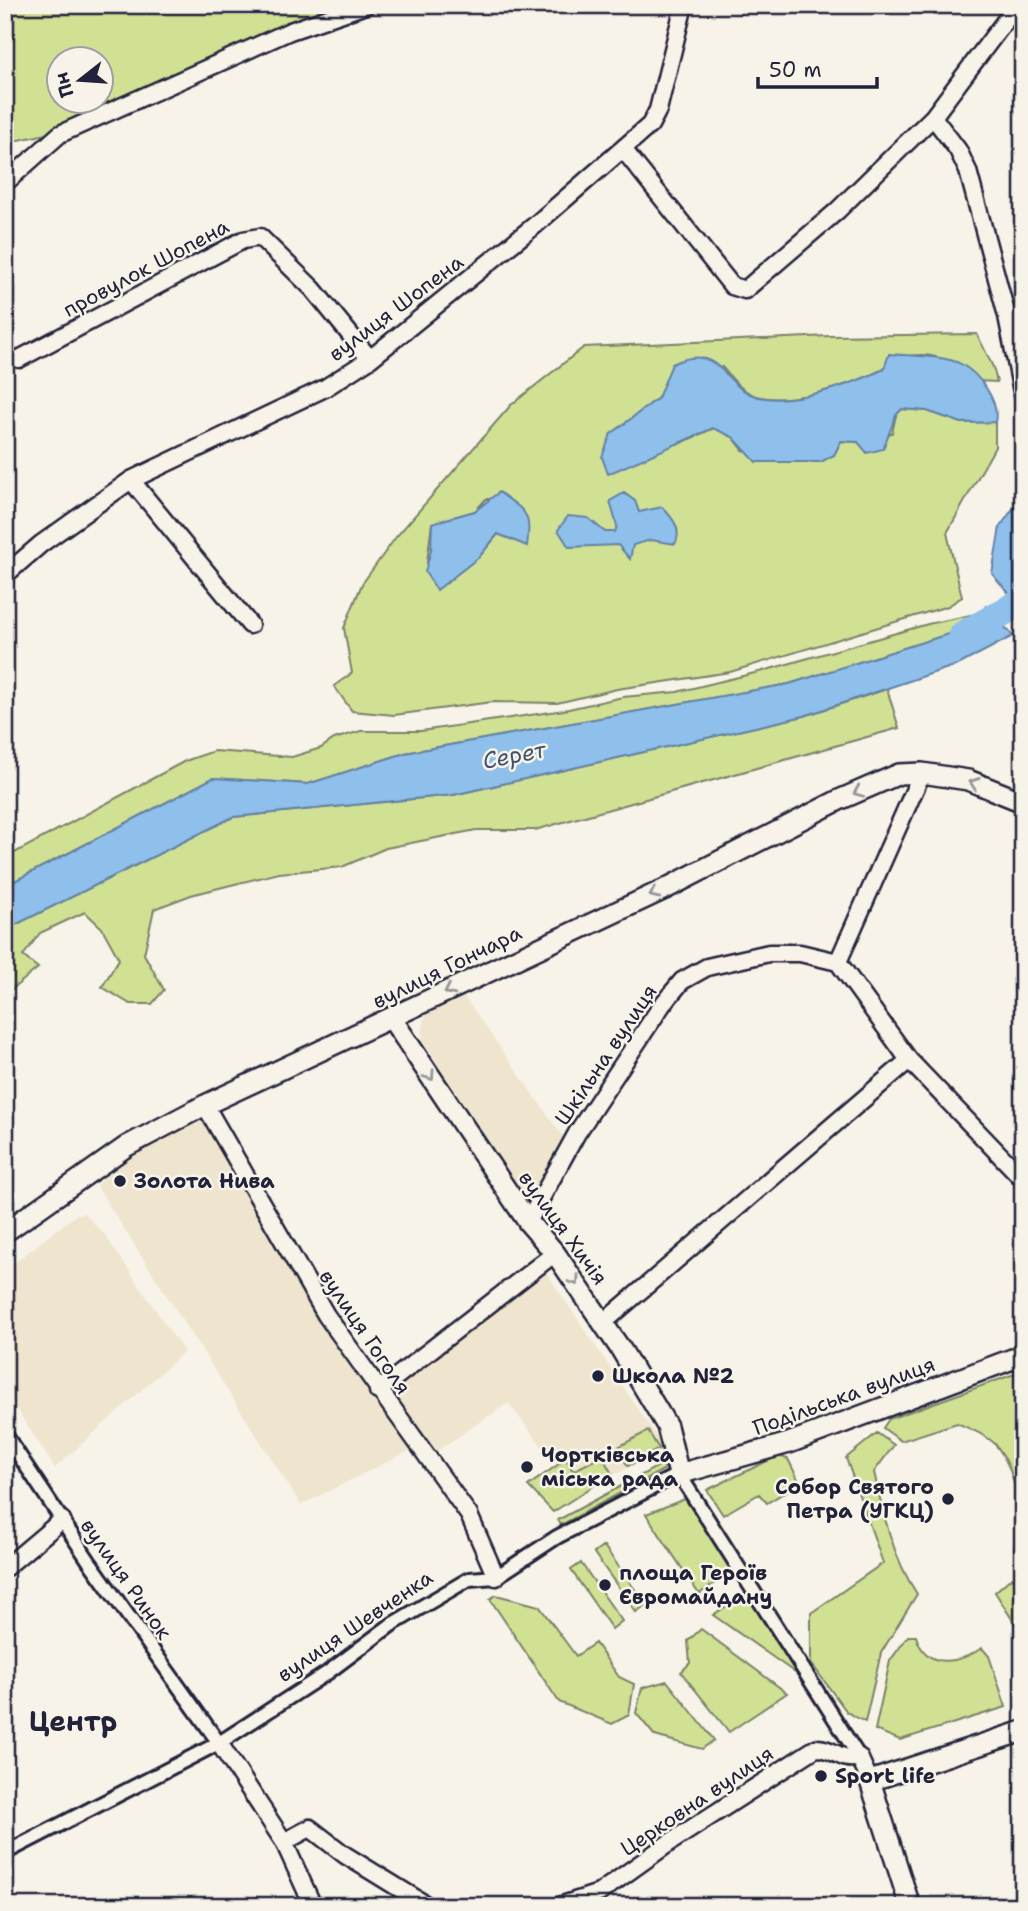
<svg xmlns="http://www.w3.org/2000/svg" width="1028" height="1911" font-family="'Shantell Sans',sans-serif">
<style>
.built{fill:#efe5ce}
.green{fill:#d1e194;stroke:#7a8268;stroke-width:2;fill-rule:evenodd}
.water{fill:#8fc0eb;stroke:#6381a5;stroke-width:2}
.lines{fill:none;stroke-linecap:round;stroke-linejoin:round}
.river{stroke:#8fc0eb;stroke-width:28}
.pedestrian-casing{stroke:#22223b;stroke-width:18}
.minor-casing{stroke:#22223b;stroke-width:21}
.tertiary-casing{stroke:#22223b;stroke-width:24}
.pedestrian{stroke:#f7f3e8;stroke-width:12}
.minor{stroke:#f7f3e8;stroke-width:16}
.tertiary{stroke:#f7f3e8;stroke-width:19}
.oneway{stroke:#97959a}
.poi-dot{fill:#22223b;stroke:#f7f3e8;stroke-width:2.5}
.labels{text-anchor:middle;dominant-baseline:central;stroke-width:5;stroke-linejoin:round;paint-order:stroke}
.street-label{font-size:21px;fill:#22223b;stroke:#f7f3e8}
.poi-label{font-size:21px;font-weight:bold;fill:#22223b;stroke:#f7f3e8;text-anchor:start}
.water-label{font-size:23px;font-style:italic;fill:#435170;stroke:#f7f3e8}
.district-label{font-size:28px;font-weight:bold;fill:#22223b;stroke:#f7f3e8}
</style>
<rect width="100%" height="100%" fill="#f7f3e8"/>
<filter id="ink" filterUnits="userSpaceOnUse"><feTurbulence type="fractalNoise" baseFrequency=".0143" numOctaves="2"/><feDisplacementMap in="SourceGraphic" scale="14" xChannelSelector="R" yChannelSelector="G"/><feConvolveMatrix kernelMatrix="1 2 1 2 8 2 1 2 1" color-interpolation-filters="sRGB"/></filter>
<g filter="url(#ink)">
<path class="built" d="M463,995L566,1141L533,1194L523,1193L422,1040L424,1019L430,1011Z
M207,1114L413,1449L301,1505L96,1185L134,1154Z
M84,1213L105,1235L184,1352L55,1468L5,1391V1270L77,1214Z
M544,1269L665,1449L579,1493L508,1403L434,1453L386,1393Z"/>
<path class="green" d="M5,5H354L51,133L5,143ZM60,60H102V102H60Z
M977,334L993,367L997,382L978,381C961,365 935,351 910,356C897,358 883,370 871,375C842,388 791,403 760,397C744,394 732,379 722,367L658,398L611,434L679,444L714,428L733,437L743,450L772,462L834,455L841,441L858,442L892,433L896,415L902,409L927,411L962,423L995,422V447L947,533L962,597L948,606L730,672L617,689L557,703L492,702L394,715L352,711L334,686L352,673L344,628L362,584L396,537L511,405L584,347L830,336ZM486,499H508L520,510L508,538L498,534L479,557L461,569L447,583L427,562L432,523L475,511Z
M980,613L968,628L789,684L405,753L308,784L213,778L5,886V858L185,761L214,751L292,757L321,748L334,739L361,731H421L564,710L623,697L677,692L763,671L928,624Z
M887,689L899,728L535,830H476L386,848L342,867L279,873L191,895L154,909L144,954L164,990L152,1004H130L102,987L119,959L102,928L85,912L40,933L23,956L38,968L5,995V930L233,817L453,795L804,716Z
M1023,1371V1551L1014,1549C1022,1515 1018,1472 995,1444C987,1435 968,1428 957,1423L901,1441L883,1428L889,1419Z
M648,1431L659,1449L628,1466L616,1448Z
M877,1433L894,1445L874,1472C883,1514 893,1558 917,1594L881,1653L865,1722L847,1712L811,1663V1613L883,1563L846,1458Z
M602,1456L612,1474L553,1512L528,1486L566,1459L573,1471Z
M778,1456L788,1459L800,1483L767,1503L759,1494L723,1515L707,1490Z
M662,1464L665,1469L561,1525L558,1520Z
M685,1499L733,1570L699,1594L646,1514Z
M604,1546L646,1605L636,1612L594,1553Z
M581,1563L622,1621L612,1629L571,1570Z
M1012,1577L1023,1587V1618L1015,1624L995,1592Z
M748,1592L801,1677L713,1615Z
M496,1595L539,1606L576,1656L595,1643L619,1677L634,1684L629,1715L612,1724L559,1702L490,1599Z
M701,1629L787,1693L729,1732L681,1672L690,1663L688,1641Z
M908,1636H916C926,1670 958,1664 982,1648L989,1656L1006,1707L900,1740L875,1730L890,1661Z
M667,1681L714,1740L702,1749L655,1736L636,1713L642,1688Z"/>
<path class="water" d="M889,354C907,356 945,355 961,364C979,374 1000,401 995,422L962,423L927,411L902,409L896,415L883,449L867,453L858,442L841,441L834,455L821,462H756L733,437L713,428L608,474L602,457L611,434L658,398L672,364C722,340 722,389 759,397C794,405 853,384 884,369Z
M499,492C525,512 532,511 527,546L498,534L479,557L437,590L425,572L431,550L432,523L475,511Z
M624,493L635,501L639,512L662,507C672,517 683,530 675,544L651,540L633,545L630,559L618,545L569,547L558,530L568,516L588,518L605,532H615L617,526L610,501Z
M1023,501V609L992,574L1000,527L1017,503Z
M986,606L1013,636L960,664L804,716L453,795L233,817L5,930V886L213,778L308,784L405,753L789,684L968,628Z"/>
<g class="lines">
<path class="river" d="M963,635L1023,601"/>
<g class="pedestrian-casing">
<path id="pedestrian" d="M5,1434L89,1561L219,1743
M5,1853L219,1743L327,1673L391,1625L469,1579L496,1577L557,1537L679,1474L859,1757"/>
</g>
<g class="minor-casing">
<path id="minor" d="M933,117L958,150L968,171L1007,316L1022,392
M623,149L732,286L745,290L837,211L933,117L1017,5
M5,183L60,134L290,31L366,5
M19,359L243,240L260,237L313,289L370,359
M131,480L250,625
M5,575L41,544L131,480L325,388L370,359L534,226L650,125L658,110L684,5
M922,773L838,962L909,1060L1023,1179
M205,1105L326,1315L469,1515L496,1577
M528,1222L577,1133L662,1005L682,981L707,967L769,953H800L838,962
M603,1323L909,1060
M378,1391L555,1253
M5,1568L62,1520
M219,1743L284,1842L313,1906
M284,1842L310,1828L345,1855L428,1906
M559,1906L599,1893L669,1843L816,1748C833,1747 842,1763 859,1757L870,1781"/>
</g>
<g class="tertiary-casing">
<path id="tertiary" d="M392,1019L528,1222L555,1253L622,1351L667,1426L679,1474L789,1443L1023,1355
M5,1232L127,1146L205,1105L665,889L839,800L899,774L922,773L968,780L1023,802
M910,1906L870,1781L1023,1731"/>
</g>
<use href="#pedestrian" class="pedestrian"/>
<use href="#minor" class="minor"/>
<use href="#tertiary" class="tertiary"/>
</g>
<defs><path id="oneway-chevron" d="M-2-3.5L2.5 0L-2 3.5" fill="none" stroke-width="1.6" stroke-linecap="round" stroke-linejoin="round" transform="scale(1.75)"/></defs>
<g class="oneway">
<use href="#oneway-chevron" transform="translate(974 783) rotate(-161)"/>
<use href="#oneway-chevron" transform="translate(858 792) rotate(157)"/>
<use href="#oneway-chevron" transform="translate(654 894) rotate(155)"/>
<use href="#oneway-chevron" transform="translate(449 991) rotate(154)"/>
<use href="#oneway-chevron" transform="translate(430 1076) rotate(56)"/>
<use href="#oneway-chevron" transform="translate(575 1281) rotate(56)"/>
</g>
</g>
<g class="poi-dot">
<circle cx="120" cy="1181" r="7"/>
<circle cx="598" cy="1376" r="7"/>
<circle cx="527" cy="1467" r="7"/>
<circle cx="948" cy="1499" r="7"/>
<circle cx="605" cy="1585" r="7"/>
<circle cx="821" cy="1776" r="7"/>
</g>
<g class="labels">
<g class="street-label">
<text transform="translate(146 268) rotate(-28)">провулок Шопена</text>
<text transform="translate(396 308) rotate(-37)">вулиця Шопена</text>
<text transform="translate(447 967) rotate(-26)">вулиця Гончара</text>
<text transform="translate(606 1055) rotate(-56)">Шкільна вулиця</text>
<text transform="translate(563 1228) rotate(54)">вулиця Хичія</text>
<text transform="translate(365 1332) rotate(56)">вулиця Гоголя</text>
<text transform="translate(844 1396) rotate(-20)">Подільська вулиця</text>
<text transform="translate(126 1579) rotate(55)">вулиця Ринок</text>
<text transform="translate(355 1626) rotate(-34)">вулиця Шевченка</text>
<text transform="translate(697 1801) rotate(-34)">Церковна вулиця</text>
</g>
<g class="poi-label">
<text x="134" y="1181">Золота Нива</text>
<text x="612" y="1376">Школа №2</text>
<text x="541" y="1455">Чортківська<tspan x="541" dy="24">міська рада</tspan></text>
<text x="934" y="1487" text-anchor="end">Собор Святого<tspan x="934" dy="24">Петра (УГКЦ)</tspan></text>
<text x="619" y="1573">площа Героїв<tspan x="619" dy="24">Євромайдану</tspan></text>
<text x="835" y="1776">Sport life</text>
</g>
<g class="water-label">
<text transform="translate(514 755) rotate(-11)">Серет</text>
</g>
<g class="district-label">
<text x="73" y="1721">Центр</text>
</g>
</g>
<rect width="1028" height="1911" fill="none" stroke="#f7f3e8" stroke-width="28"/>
<rect x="14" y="14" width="1000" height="1883" fill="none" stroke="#22223b" stroke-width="2.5" filter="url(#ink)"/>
<g transform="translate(80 80) rotate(253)"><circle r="33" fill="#f7f3e8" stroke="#a29fa3" stroke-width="2"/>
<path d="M0-5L12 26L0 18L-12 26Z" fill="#22223b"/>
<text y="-10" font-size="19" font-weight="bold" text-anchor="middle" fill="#22223b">Пн</text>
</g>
<path d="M758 77v10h119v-10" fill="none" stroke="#22223b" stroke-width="3.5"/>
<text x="769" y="77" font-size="21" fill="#22223b" stroke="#f7f3e8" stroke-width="5" paint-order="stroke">50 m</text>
</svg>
